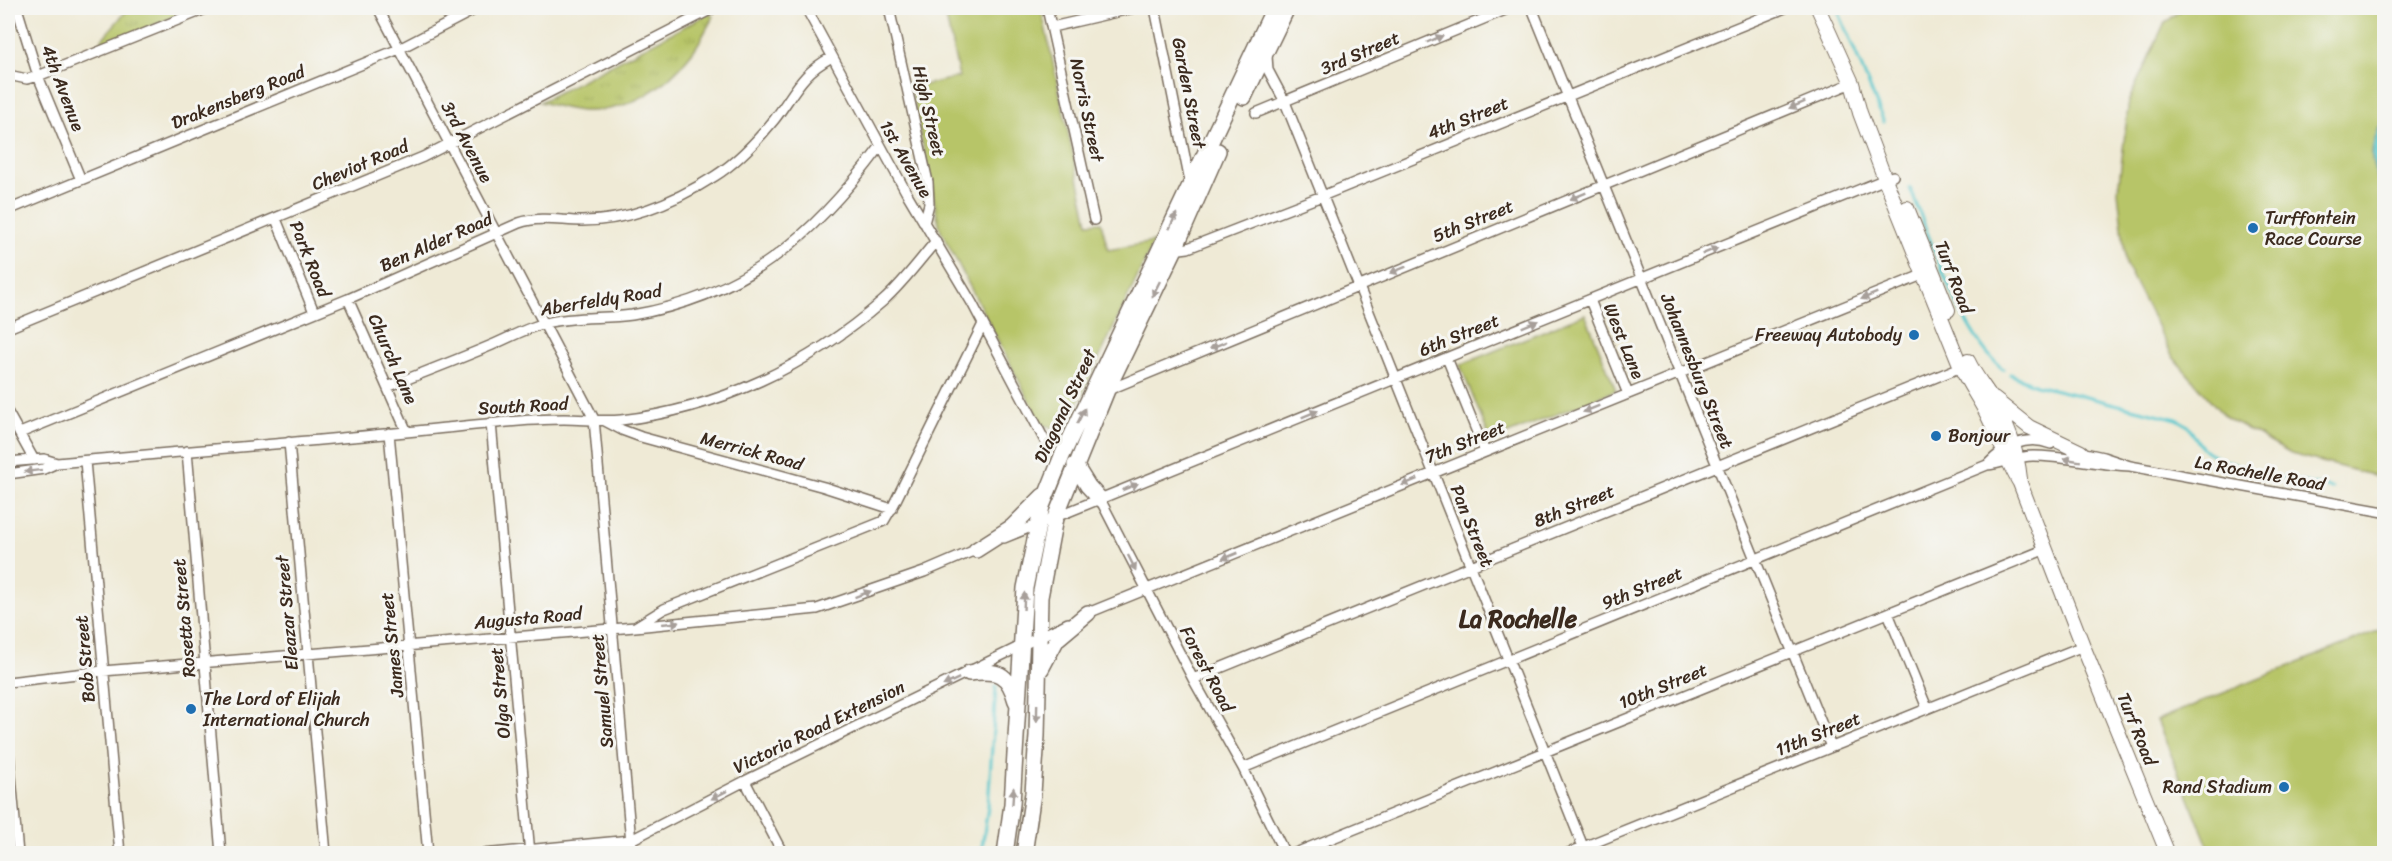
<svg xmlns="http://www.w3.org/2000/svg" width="2392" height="861" font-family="Sriracha,sans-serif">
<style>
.grass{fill:url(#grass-tufts);stroke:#797842;stroke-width:1.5}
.park{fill:#b7c567;stroke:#797842;stroke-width:1.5}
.water{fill:#5ac7cd;stroke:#4a7876;stroke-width:1.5}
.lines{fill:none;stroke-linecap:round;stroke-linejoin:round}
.stream{stroke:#5ac7cd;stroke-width:3}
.street-casing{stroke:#7a6d5e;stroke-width:12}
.secondary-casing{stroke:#7a6d5e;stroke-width:16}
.primary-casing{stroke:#7a6d5e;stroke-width:18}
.street{stroke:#fff;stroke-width:9}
.secondary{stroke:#fff;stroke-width:14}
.primary{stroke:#fff;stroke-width:15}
.oneway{fill:#a79f9a}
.poi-dot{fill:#1f6fb2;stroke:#f6f6f2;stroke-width:2}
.labels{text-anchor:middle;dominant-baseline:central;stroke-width:6;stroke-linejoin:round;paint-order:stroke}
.street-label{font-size:18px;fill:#3b2a1e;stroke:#f6f6f2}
.poi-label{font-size:18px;fill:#3b2a1e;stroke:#f6f6f2;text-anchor:start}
.district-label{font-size:24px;font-weight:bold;fill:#3b2a1e;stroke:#f6f6f2}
</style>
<defs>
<pattern id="grass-tufts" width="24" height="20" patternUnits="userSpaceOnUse" patternTransform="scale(1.5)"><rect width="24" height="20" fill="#b7c567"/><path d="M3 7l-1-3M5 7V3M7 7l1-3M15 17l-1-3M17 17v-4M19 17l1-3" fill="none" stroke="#9ea959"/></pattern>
</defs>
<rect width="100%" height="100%" fill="#f6f6f2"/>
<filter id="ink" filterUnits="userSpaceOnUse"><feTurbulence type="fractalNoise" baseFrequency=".0167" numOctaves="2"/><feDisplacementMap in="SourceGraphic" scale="12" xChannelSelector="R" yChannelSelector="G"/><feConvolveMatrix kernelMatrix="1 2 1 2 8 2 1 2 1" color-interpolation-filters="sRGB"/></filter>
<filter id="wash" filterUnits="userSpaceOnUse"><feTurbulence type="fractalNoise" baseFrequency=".008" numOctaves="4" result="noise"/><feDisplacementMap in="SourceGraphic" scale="24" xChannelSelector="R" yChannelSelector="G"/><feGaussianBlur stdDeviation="1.35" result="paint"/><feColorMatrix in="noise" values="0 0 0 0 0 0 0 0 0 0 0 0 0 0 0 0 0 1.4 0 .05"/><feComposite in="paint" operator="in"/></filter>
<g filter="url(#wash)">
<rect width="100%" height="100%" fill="#efead6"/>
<path class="grass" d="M129,8H195L100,48L102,39Z
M710,13L713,17C706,29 700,43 692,53C666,87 629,112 585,111C571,111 554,105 540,102Z"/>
<path class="park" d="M944,8H1041L1088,223L1101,222L1108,250L1154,242L1059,443L1052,427L1042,425L940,229L911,88L959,77Z
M2183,8H2384V478L2291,454L2224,416L2173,357L2126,265L2118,191L2129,100L2164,24Z
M1585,314L1616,390L1491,441L1460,365Z
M2384,628V853H2211L2157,720Z"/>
<path class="water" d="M2384,118V192C2368,162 2368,147 2384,118Z"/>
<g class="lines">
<path class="stream" d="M1837,8L1884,122
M1910,188C1931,239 1961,336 2003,369
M2010,374L2036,385L2177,419C2199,430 2192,442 2208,452C2245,474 2291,479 2332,488
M981,854L988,807L996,686"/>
</g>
</g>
<g filter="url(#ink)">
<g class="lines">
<g class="street-casing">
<path id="street" d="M17,8L38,76L81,180
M378,8L594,419L632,854
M806,8L906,192L972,303L1046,443
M889,8L928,182L929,204L924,223
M1047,8L1094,220
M1155,8L1190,182
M1532,8L1831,747
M1052,27L1134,8
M1267,56L1268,70L1285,102L1586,854
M8,75L27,79L38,76L208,8
M1256,113L1510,8
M8,210L399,49L478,8
M276,219L314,312
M1172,250L1188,248L1322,196L1785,8
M348,299L407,432
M1590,300L1628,394
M8,328L423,157L714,8
M1447,358L1485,452
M387,387C422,373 457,360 492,345C509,338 528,327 546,323C575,316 604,319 632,315C746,296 814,236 880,147
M1108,390L1852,83
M8,413L34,460
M605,421L622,430L641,437L824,487L892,509
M491,423L530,854
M20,433L348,299L519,223C540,216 561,221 582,221C629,221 676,201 715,176C737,162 757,141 774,120C795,93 800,74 832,57
M389,433L428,854
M289,442L326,854
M187,451L221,854
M2076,451L2103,457L2130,466L2384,512
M85,461L120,854
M8,462L44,459L57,463
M1987,465C2005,446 2025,434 2051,444
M8,474L44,469L57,463C196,450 335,440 475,425C504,422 534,419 564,419C583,419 602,422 621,420C718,409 809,366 883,301C903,283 919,261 936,241
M1100,499L1193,679L1243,768L1285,854
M1004,538L1893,176
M1888,613L1927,708
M1083,615L1927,273
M635,627L664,609L884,521L894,504L983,324
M1193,679L1966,365
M8,682L103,671L635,627L817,609L924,572L980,548
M8,743L18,854
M1243,768L1987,465C2003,464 2017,456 2033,456C2065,456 2098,465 2130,466
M745,781L783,854
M483,854L631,840L745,781L1068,623
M1293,854L2046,549
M1566,854L2083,646"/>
</g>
<g class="secondary-casing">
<path id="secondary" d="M1818,8L1852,83L1860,113L1885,179L1961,367C1968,384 1980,399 1988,416C1999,439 2007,461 2020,483L2083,646L2168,854
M1907,208L1948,310
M1968,361C1974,374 1982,384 1990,396C2006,421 2017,450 2020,479
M1994,399L2029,427L2081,452"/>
</g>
<g class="primary-casing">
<path id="primary" d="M1244,97L1287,8
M1075,465L1088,486L1100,499
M976,550L1012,527L1043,496
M1041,669L1057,639L1088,613
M969,673C997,670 1008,672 1016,701
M1005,854L1012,804L1025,588L1042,506L1062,456L1274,8
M1024,854L1033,793L1037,736L1040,597L1055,518L1107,390L1174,251L1218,151"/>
</g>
<use href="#street" class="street"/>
<use href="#secondary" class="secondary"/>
<use href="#primary" class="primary"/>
</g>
<defs><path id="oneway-solid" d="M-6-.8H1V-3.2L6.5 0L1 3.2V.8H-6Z" transform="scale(1.5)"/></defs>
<g class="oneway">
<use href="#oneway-solid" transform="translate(1435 39) rotate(-23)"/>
<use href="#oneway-solid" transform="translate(1797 105) rotate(158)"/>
<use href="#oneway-solid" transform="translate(1578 196) rotate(158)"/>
<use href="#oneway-solid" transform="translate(1173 221) rotate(-65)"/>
<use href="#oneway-solid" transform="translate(1710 251) rotate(-22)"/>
<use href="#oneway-solid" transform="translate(1398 270) rotate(158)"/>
<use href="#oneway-solid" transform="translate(1156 289) rotate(116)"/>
<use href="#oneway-solid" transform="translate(1869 296) rotate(158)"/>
<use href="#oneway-solid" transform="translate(1530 324) rotate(-22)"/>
<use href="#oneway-solid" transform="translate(1218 345) rotate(158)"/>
<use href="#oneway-solid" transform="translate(1591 409) rotate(158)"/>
<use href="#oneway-solid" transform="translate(1310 414) rotate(-22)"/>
<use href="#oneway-solid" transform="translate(1081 416) rotate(-64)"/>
<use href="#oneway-solid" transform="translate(2072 460) rotate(-171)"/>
<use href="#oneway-solid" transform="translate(33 471) rotate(173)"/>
<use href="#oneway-solid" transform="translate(1410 482) rotate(158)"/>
<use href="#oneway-solid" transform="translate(1130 487) rotate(-22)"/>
<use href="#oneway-solid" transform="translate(1230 556) rotate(158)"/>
<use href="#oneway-solid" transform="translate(1132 563) rotate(63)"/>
<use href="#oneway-solid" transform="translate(863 594) rotate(-20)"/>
<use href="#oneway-solid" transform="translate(1024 601) rotate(-87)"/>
<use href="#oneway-solid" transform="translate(671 623) rotate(-6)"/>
<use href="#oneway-solid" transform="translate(951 682) rotate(155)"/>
<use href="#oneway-solid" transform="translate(1037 713) rotate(91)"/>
<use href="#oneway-solid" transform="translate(719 795) rotate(153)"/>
<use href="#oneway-solid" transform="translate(1013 796) rotate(-86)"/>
</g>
</g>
<g class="poi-dot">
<circle cx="2253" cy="228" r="6"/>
<circle cx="1914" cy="335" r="6"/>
<circle cx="1936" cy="436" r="6"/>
<circle cx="191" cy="709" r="6"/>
<circle cx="2284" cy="787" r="6"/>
</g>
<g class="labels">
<g class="street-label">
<text transform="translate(1360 53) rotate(-23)">3rd Street</text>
<text transform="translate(63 88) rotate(69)">4th Avenue</text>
<text transform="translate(1189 93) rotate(79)">Garden Street</text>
<text transform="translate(238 97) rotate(-22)">Drakensberg Road</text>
<text transform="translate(1087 110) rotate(78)">Norris Street</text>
<text transform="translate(929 111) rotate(77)">High Street</text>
<text transform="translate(1468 118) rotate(-22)">4th Street</text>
<text transform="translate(467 142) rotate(62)">3rd Avenue</text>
<text transform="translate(906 159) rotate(60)">1st Avenue</text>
<text transform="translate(360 165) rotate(-23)">Cheviot Road</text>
<text transform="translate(1473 221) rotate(-22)">5th Street</text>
<text transform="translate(436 242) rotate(-24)">Ben Alder Road</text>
<text transform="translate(310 259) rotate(68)">Park Road</text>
<text transform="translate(1954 277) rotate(69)">Turf Road</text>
<text transform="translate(601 300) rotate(-9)">Aberfeldy Road</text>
<text transform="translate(1459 335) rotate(-22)">6th Street</text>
<text transform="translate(1624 341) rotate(68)">West Lane</text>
<text transform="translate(393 359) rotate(66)">Church Lane</text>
<text transform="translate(1697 371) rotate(68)">Johannesburg Street</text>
<text transform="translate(523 406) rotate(-3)">South Road</text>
<text transform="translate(1065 406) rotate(-65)">Diagonal Street</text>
<text transform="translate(1465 442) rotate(-22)">7th Street</text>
<text transform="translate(752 451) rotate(15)">Merrick Road</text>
<text transform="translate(2260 473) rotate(10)">La Rochelle Road</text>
<text transform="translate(1574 506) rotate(-22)">8th Street</text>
<text transform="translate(1472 526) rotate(68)">Pan Street</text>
<text transform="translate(1642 588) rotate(-22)">9th Street</text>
<text transform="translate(287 613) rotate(-95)">Eleazar Street</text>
<text transform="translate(184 618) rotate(-95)">Rosetta Street</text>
<text transform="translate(528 618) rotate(-5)">Augusta Road</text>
<text transform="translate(392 645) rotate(-96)">James Street</text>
<text transform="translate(85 659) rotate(-95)">Bob Street</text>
<text transform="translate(1207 669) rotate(62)">Forest Road</text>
<text transform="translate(1663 686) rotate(-22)">10th Street</text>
<text transform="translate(602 691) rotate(-95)">Samuel Street</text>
<text transform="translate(500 693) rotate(-95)">Olga Street</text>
<text transform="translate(819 727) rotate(-26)">Victoria Road Extension</text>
<text transform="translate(2137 729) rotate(68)">Turf Road</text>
<text transform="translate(1818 734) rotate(-22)">11th Street</text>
</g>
<g class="poi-label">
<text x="2265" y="218">Turffontein<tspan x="2265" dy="21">Race Course</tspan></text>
<text x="1902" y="335" text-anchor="end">Freeway Autobody</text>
<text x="1948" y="436">Bonjour</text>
<text x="203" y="699">The Lord of Elijah<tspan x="203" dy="21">International Church</tspan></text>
<text x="2272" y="787" text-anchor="end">Rand Stadium</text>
</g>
<g class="district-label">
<text x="1518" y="619">La Rochelle</text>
</g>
</g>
<rect width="2392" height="861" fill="none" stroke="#f6f6f2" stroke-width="30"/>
</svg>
